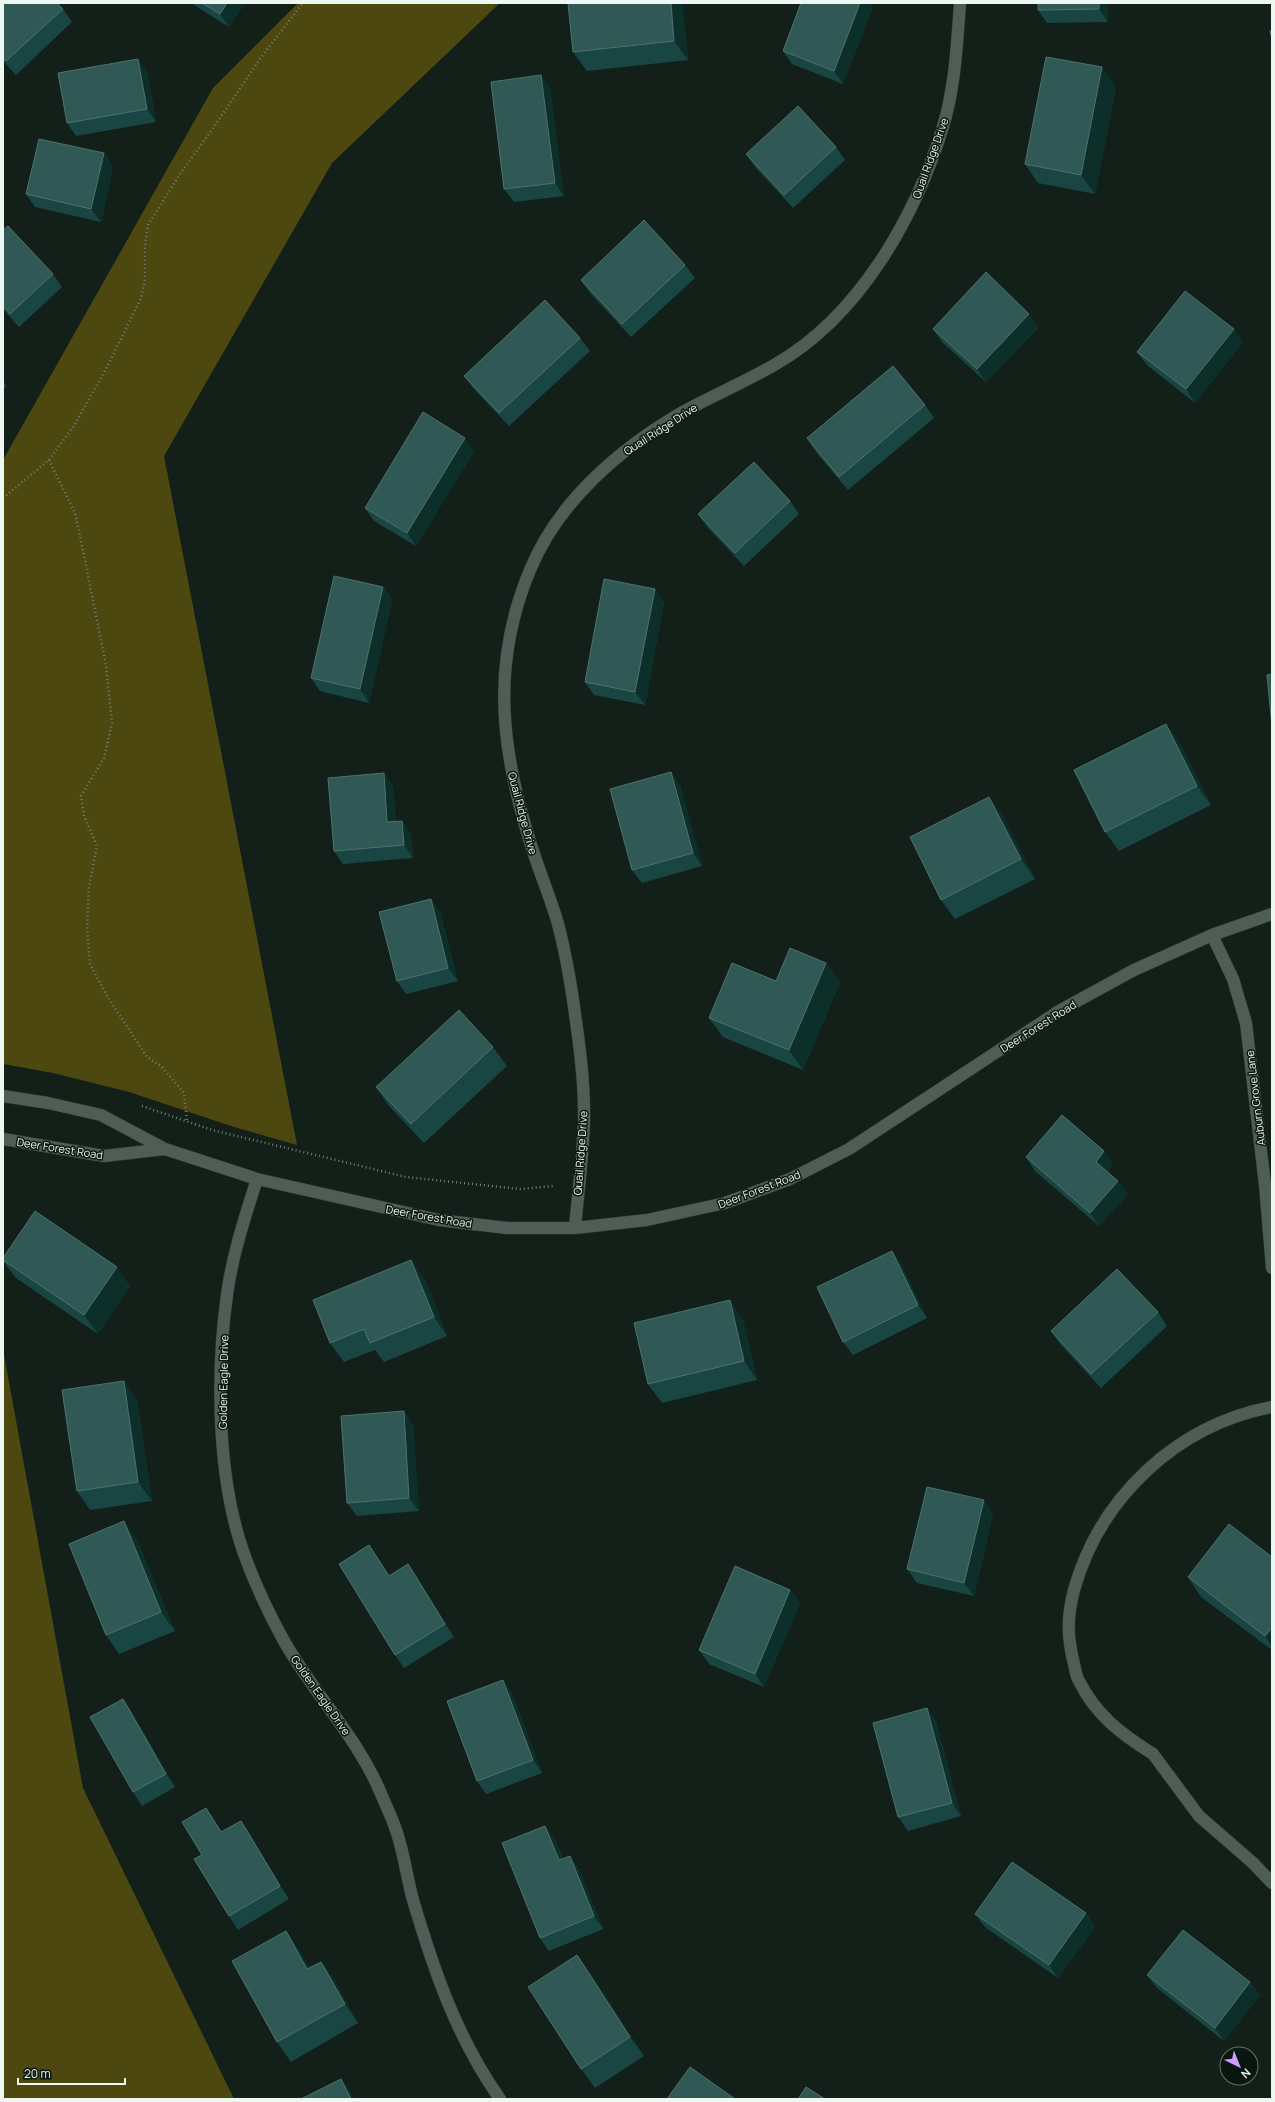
<svg xmlns="http://www.w3.org/2000/svg" width="1275" height="2102" font-family="Manrope,sans-serif">
<style>
.forest{fill:#4d4710}
.lines{fill:none;stroke-linecap:round;stroke-linejoin:round}
.lane-casing{stroke:#303934;stroke-width:13}
.street-casing{stroke:#303934;stroke-width:13}
.path{stroke:#747f79;stroke-width:2.5;stroke-dasharray:1 3;stroke-linecap:butt}
.lane{stroke:#4e5d55;stroke-width:12}
.street{stroke:#4e5d55;stroke-width:12}
.wall{fill:#194643}
.shaded-wall{fill:#0d2f2a}
.building{fill:#305956;stroke:#4e726e}
.labels{text-anchor:middle;dominant-baseline:central;stroke-width:3;stroke-linejoin:round;paint-order:stroke}
.street-label{font-size:11px;fill:#eef7f2;stroke:#0a1710}
</style>
<rect width="100%" height="100%" fill="#132019"/>
<path class="forest" d="M298,3H500L332,163L164,456L297,1145L234,1127L129,1092L53,1073L3,1064V460L213,88Z
M3,1349L83,1788L234,2099H3Z"/>
<g class="lines">
<g class="lane-casing">
<path id="lane" d="M1153,1754L1199,1816L1253,1863L1272,1883"/>
</g>
<g class="street-casing">
<path id="street" d="M1212,935L1233,979L1246,1023L1265,1185L1272,1268
M3,1096L48,1103L101,1115L165,1149L257,1179L439,1220L507,1228H575L647,1220L725,1203L790,1179L849,1149L1059,1011L1134,970L1212,935L1272,914
M3,1139L104,1156L165,1149
M257,1179C245,1217 232,1256 227,1295C216,1373 217,1475 243,1551C254,1582 268,1612 284,1641C314,1694 359,1739 382,1796C387,1808 393,1820 397,1833C404,1854 407,1878 413,1900C434,1971 457,2038 500,2099
M575,1228C578,1193 583,1157 584,1121C585,1081 578,1034 572,993C568,968 563,941 556,917C547,889 536,863 528,835C500,743 492,661 530,570C558,502 618,450 681,413C712,396 745,382 776,364C859,316 914,219 942,130C955,89 957,45 960,3
M1153,1754C1121,1734 1096,1715 1079,1681C1076,1676 1075,1669 1074,1664C1067,1636 1067,1617 1074,1590C1100,1497 1177,1425 1272,1407"/>
</g>
<path class="path" d="M49,460L75,513L80,536L106,665L112,723L104,758L81,796L84,816L97,846L89,887L87,927L90,964L107,996L147,1057L161,1066L184,1093L187,1121
M3,498L49,460L75,424L107,367L141,298L145,280V245L148,225L180,174L214,127L262,56L303,3
M142,1106L212,1130L406,1177L520,1189L554,1186"/>
<use href="#lane" class="lane"/>
<use href="#street" class="street"/>
</g>
<path class="wall" d="M3,3L63,9L72,22L16,75L3,61Z
M191,3H245L229,27Z
M568,3H682L688,60L587,71L573,52Z
M1038,3H1108V22L1047,23L1038,10Z
M873,7L843,84L792,64L783,51Z
M147,72L156,122L76,136L67,123Z
M1116,87L1095,194L1038,183L1025,164Z
M550,88L564,196L514,202L504,189Z
M836,147L845,160L793,208L755,167L746,154Z
M104,153L113,167L101,222L35,207L26,194Z
M3,230L53,274L62,287L19,327L3,309Z
M685,265L695,278L631,337L590,293L581,280Z
M1039,327L986,382L942,342L933,329Z
M580,338L590,351L509,426L474,389L464,376Z
M1243,342L1195,403L1147,365L1137,352Z
M3,381L7,386L3,389Z
M925,405L934,418L848,490L816,452L807,438Z
M474,451L416,546L374,521L365,508Z
M790,501L799,514L744,566L707,527L698,514Z
M383,587L392,600L369,703L320,691L311,678Z
M664,602L645,705L594,695L585,682Z
M1180,743L1211,805L1119,851L1105,832Z
M671,772L680,785L702,866L642,883L632,870Z
M384,773L393,787L396,822L402,821L411,835L413,858L343,864L334,851Z
M1003,816L1035,879L955,919L941,900Z
M440,912L458,981L406,994L397,981Z
M826,963L840,982L803,1070L723,1037L709,1018L776,981Z
M493,1047L507,1066L424,1143L389,1106L376,1087Z
M1026,1157L1113,1165L1107,1172L1118,1181L1128,1194L1099,1226L1035,1171Z
M892,1251L901,1264L927,1318L853,1355L843,1342Z
M3,1258L130,1286L98,1334L16,1278L3,1261Z
M425,1279L447,1336L384,1362L375,1350L344,1362L330,1343Z
M1158,1312L1167,1326L1101,1388L1060,1344L1051,1331Z
M743,1319L757,1380L662,1403L648,1384Z
M137,1400L152,1501L90,1510L77,1491Z
M413,1424L419,1511L357,1516L347,1503Z
M993,1514L974,1596L917,1583L907,1569Z
M137,1540L175,1631L119,1654L106,1635Z
M369,1545L389,1576L408,1564L417,1577L454,1637L404,1668L395,1655Z
M1272,1557V1650L1201,1597L1188,1577Z
M790,1590L800,1603L764,1687L709,1664L699,1650Z
M512,1693L542,1773L486,1794L477,1781Z
M123,1699L132,1712L175,1787L142,1806L133,1792Z
M927,1708L936,1721L961,1816L908,1831L898,1817Z
M206,1808L222,1832L241,1821L250,1834L289,1899L238,1930L229,1916L202,1855Z
M545,1826L555,1839L563,1859L579,1869L603,1929L549,1951L540,1938Z
M1086,1913L1095,1927L1058,1978L985,1927L975,1914Z
M300,1951L309,1968L321,1962L335,1981L358,2023L291,2062L277,2042Z
M577,1955L591,1974L644,2056L595,2088L581,2069Z
M1147,1975L1250,1982L1260,1995L1224,2041L1157,1988Z"/>
<path class="shaded-wall" d="M227,3H245L229,27L220,14Z
M671,3H682L688,60L674,41Z
M860,3H870L873,7L843,84L834,71Z
M1099,3H1108V22L1099,9Z
M138,59L147,72L156,122L147,109Z
M1102,67L1116,87L1095,194L1081,175Z
M541,75L550,88L564,196L555,183Z
M104,153L113,167L101,222L91,209Z
M1029,314L1039,327L986,382L977,369Z
M1234,329L1243,342L1195,403L1186,389Z
M465,438L474,451L416,546L407,533Z
M383,587L392,600L369,703L360,689Z
M655,589L664,602L645,705L635,692Z
M1166,724L1180,743L1211,805L1197,786Z
M671,772L680,785L702,866L693,853Z
M384,773L393,787L397,835L387,822Z
M989,797L1003,816L1035,879L1021,859Z
M402,821L411,835L413,858L404,845Z
M431,899L440,912L458,981L448,968Z
M826,963L840,982L803,1070L789,1050Z
M1104,1151L1113,1165L1105,1175L1096,1162Z
M1118,1181L1128,1194L1099,1226L1090,1213Z
M892,1251L901,1264L927,1318L918,1305Z
M411,1260L425,1279L447,1336L434,1317Z
M117,1267L130,1286L98,1334L84,1315Z
M730,1300L743,1319L757,1380L744,1361Z
M124,1381L137,1400L152,1501L138,1482Z
M404,1411L413,1424L419,1511L409,1498Z
M984,1500L993,1514L974,1596L964,1583Z
M124,1521L137,1540L175,1631L161,1612Z
M369,1545L378,1558L398,1589L389,1576Z
M408,1564L417,1577L454,1637L445,1624Z
M790,1590L800,1603L764,1687L755,1674Z
M1272,1628V1646L1265,1636Z
M503,1680L512,1693L542,1773L533,1760Z
M123,1699L132,1712L175,1787L166,1774Z
M927,1708L936,1721L961,1816L952,1803Z
M206,1808L215,1821L231,1845L221,1832Z
M241,1821L250,1834L289,1899L280,1886Z
M545,1826L555,1839L568,1873L559,1860Z
M570,1856L579,1869L603,1929L594,1916Z
M1086,1913L1095,1927L1058,1978L1049,1965Z
M286,1931L300,1951L321,1988L307,1969Z
M577,1955L591,1974L644,2056L630,2037Z
M321,1962L335,1981L358,2023L345,2004Z
M1250,1982L1260,1995L1224,2041L1215,2028Z
M341,2079L355,2099H351Z"/>
<path class="building" d="M3,3H57L63,9L6,61L3,58Z
M202,3H227L220,14Z
M568,3H671L674,41L573,52Z
M801,3H860L834,71L783,51Z
M1038,3H1099V9L1038,10Z
M1272,30V39L1270,31Z
M1046,57L1102,67L1081,175L1025,164Z
M138,59L147,109L67,123L58,73Z
M541,75L555,183L504,189L491,82Z
M798,106L836,147L784,195L746,154Z
M39,139L104,153L91,209L26,194Z
M644,220L685,265L622,324L581,280Z
M8,226L53,274L10,314L3,306V230Z
M986,272L1029,314L977,369L933,329Z
M1185,291L1234,329L1186,389L1137,352Z
M545,300L580,338L499,413L464,376Z
M893,366L925,405L839,477L807,438Z
M423,412L465,438L407,533L365,508Z
M754,462L790,501L735,553L698,514Z
M334,576L383,587L360,689L311,678Z
M604,579L655,589L635,692L585,682Z
M1272,674V727L1267,675Z
M1166,724L1197,786L1105,832L1074,770Z
M671,772L693,853L632,870L610,789Z
M384,773L387,822L402,821L404,845L334,851L328,778Z
M989,797L1021,859L941,900L910,837Z
M431,899L448,968L397,981L379,912Z
M790,948L826,963L789,1050L709,1018L732,963L776,981Z
M459,1010L493,1047L411,1124L376,1087Z
M1062,1115L1104,1151L1096,1162L1118,1181L1090,1213L1026,1157Z
M35,1211L117,1267L84,1315L3,1260V1258Z
M892,1251L918,1305L843,1342L817,1287Z
M411,1260L434,1317L370,1343L364,1329L330,1343L313,1300Z
M1117,1269L1158,1312L1091,1374L1051,1331Z
M730,1300L744,1361L648,1384L634,1323Z
M124,1381L138,1482L77,1491L62,1390Z
M404,1411L409,1498L347,1503L341,1416Z
M927,1487L984,1500L964,1583L907,1569Z
M124,1521L161,1612L106,1635L69,1544Z
M1229,1524L1272,1557V1628L1265,1636L1188,1577Z
M369,1545L389,1576L408,1564L445,1624L395,1655L339,1564Z
M735,1566L790,1590L755,1674L699,1650Z
M503,1680L533,1760L477,1781L447,1701Z
M123,1699L166,1774L133,1792L90,1717Z
M927,1708L952,1803L898,1817L873,1723Z
M206,1808L221,1832L241,1821L280,1886L229,1916L194,1859L202,1855L182,1822Z
M545,1826L559,1860L570,1856L594,1916L540,1938L502,1843Z
M1012,1862L1086,1913L1049,1965L975,1914Z
M1183,1930L1250,1982L1215,2028L1147,1975Z
M286,1931L307,1969L321,1962L345,2004L277,2042L232,1961Z
M577,1955L630,2037L581,2069L528,1987Z
M690,2067L735,2099H667Z
M341,2079L351,2099H301Z
M806,2087L825,2099H798Z"/>
<g class="labels">
<g class="street-label">
<text transform="translate(930 158) rotate(-70)">Quail Ridge Drive</text>
<text transform="translate(660 429) rotate(-33)">Quail Ridge Drive</text>
<text transform="translate(523 813) rotate(75)">Quail Ridge Drive</text>
<text transform="translate(1038 1026) rotate(-32)">Deer Forest Road</text>
<text transform="translate(1255 1098) rotate(-97)">Auburn Grove Lane</text>
<text transform="translate(60 1148) rotate(9)">Deer Forest Road</text>
<text transform="translate(580 1153) rotate(-86)">Quail Ridge Drive</text>
<text transform="translate(759 1189) rotate(-21)">Deer Forest Road</text>
<text transform="translate(429 1216) rotate(10)">Deer Forest Road</text>
<text transform="translate(223 1382) rotate(-89)">Golden Eagle Drive</text>
<text transform="translate(321 1695) rotate(55)">Golden Eagle Drive</text>
</g>
</g>
<rect width="1275" height="2102" fill="none" stroke="#eef7f2" stroke-width="8"/>
<g transform="translate(1239 2066) rotate(137)"><circle r="19" fill="#0a1710" stroke="#65716a"/>
<path d="M0-3L7 15L0 10L-7 15Z" fill="#cf9eff"/>
<text y="-6" font-size="11" font-weight="bold" text-anchor="middle" fill="#eef7f2">N</text>
</g>
<path d="M18 2078v6h107v-6" fill="none" stroke="#eef7f2" stroke-width="2"/>
<text x="24" y="2078" font-size="12" fill="#eef7f2" stroke="#0a1710" stroke-width="3" paint-order="stroke">20 m</text>
</svg>
